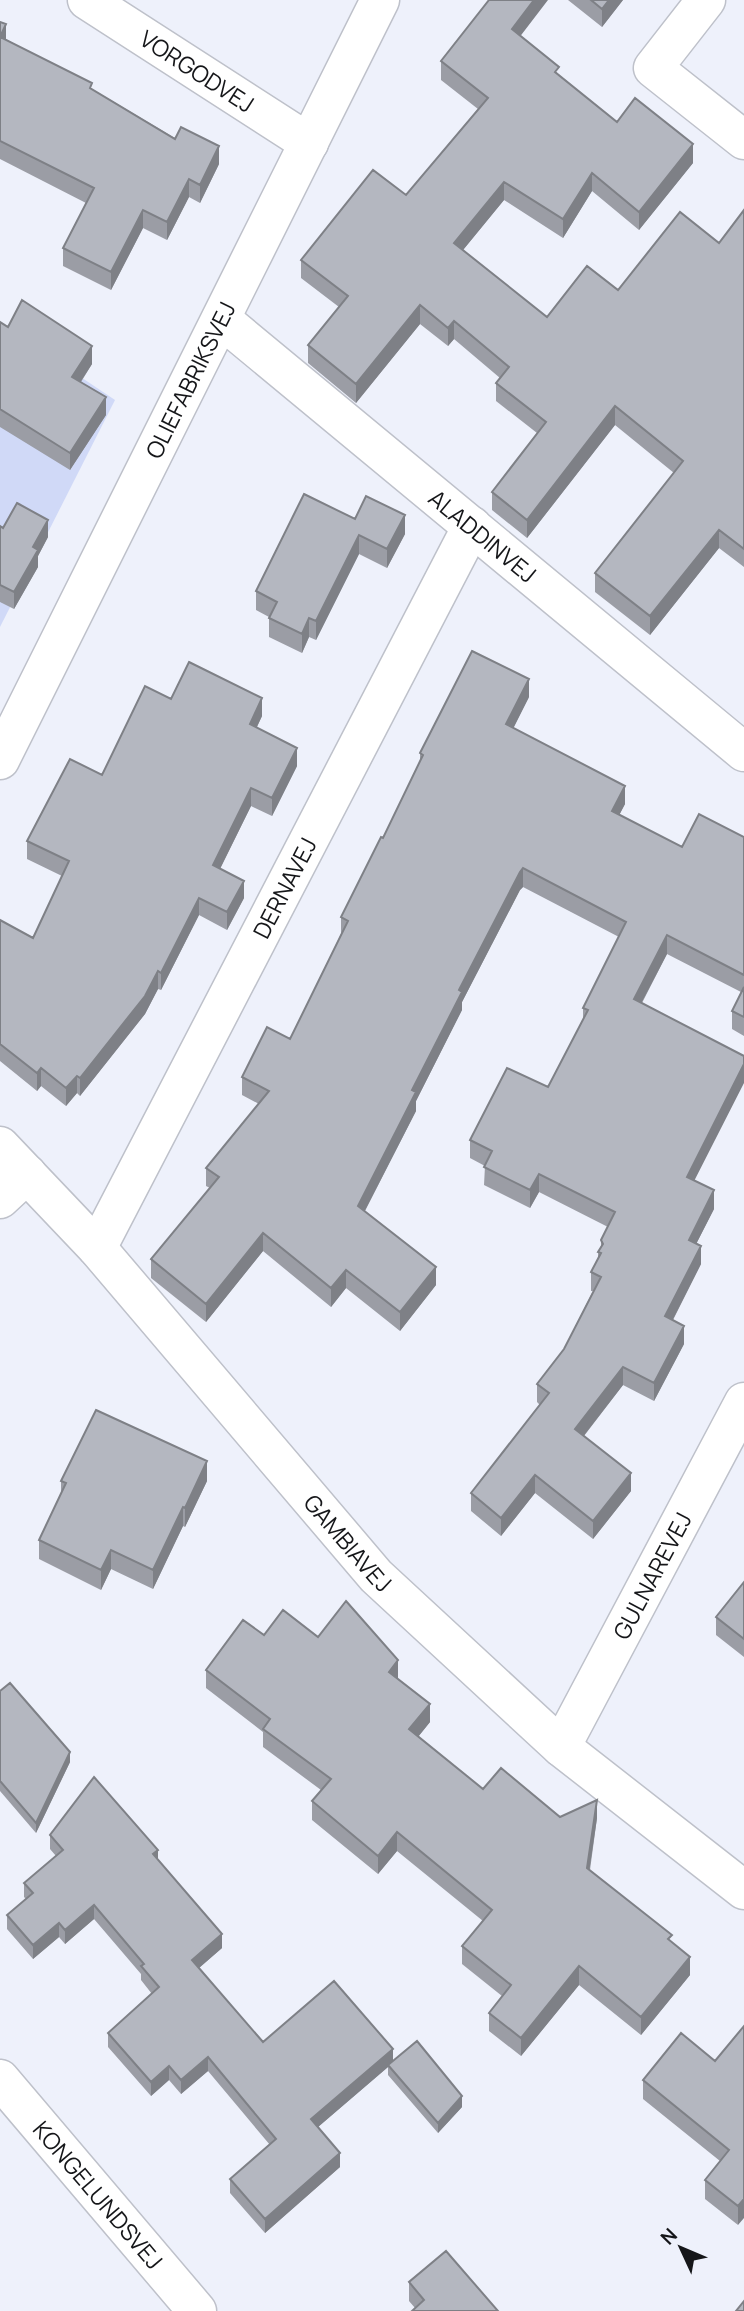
<svg xmlns="http://www.w3.org/2000/svg" width="744" height="2311" font-family="Manrope,sans-serif">
<style>
.green{fill:#d0d9f7}
.lines{fill:none;stroke-linecap:round;stroke-linejoin:round}
.minor-casing{stroke:#bec1ca;stroke-width:41}
.minor{stroke:#fff;stroke-width:38}
.wall{fill:#9b9da5}
.shaded-wall{fill:#7e8086}
.building{fill:#b4b7c0;stroke:#7e8086;stroke-width:2}
.labels{text-anchor:middle;dominant-baseline:central;stroke-width:6;stroke-linejoin:round;paint-order:stroke}
.street-label{font-size:23px;fill:#151619;stroke:#eef1fb}
</style>
<rect width="100%" height="100%" fill="#eef1fb"/>
<path class="green" d="M0,323L115,400L0,627Z"/>
<g class="lines">
<g class="minor-casing">
<g id="minor">
<path id="s1" d="M87,0L309,143"/>
<path d="M706,0L653,68L744,140"/>
<path id="s2" d="M221,319L744,752"/>
<path id="s3" d="M0,760L380,0"/>
<path id="s4" d="M0,1146L97,1248L376,1576L561,1747L744,1890"/>
<path d="M0,1199L27,1174"/>
<path id="s5" d="M97,1248L472,526"/>
<path id="s6" d="M561,1747L744,1402"/>
<path id="s7" d="M0,2079L197,2311"/>
</g>
</g>
<use href="#minor" class="minor"/>
</g>
<path class="wall" d="M568,0H623L602,27Z
M0,22L6,39L92,89L219,164L200,203L189,197L167,240L143,228L111,290L63,266V248L86,203L0,159Z
M521,36L559,75L617,122L693,163L639,230L592,191L563,238L504,200L463,250L547,317L618,290L719,243L744,210V567L719,548L650,635L595,592V573L674,473L615,425L527,538L492,510V492L537,433L496,401V383L500,378L454,339L448,346L420,324L356,403L308,363V345L339,307L301,278V260L406,195L478,109L441,80V61Z
M0,322L8,327L92,364L81,382L106,415L70,470L0,427Z
M355,519L405,534L387,568L359,554L316,640L309,637L302,653L269,637V617L256,610V591Z
M0,526L3,528L48,537L38,556V567L14,609L0,602Z
M529,697L513,728L625,804L619,815L682,847L744,837V1036L732,1029V1011L741,992L667,954L642,1003L694,1180L714,1209L696,1244L701,1264L673,1320L684,1344L654,1401L623,1385L584,1436L631,1491L593,1539L535,1493L501,1536L471,1511V1493L540,1405L537,1402V1384L564,1349L593,1291H591V1272L598,1259V1252L601,1246V1240L608,1227L539,1192L530,1208L484,1185L485,1166L470,1158V1140L548,1087L583,1020V1008L619,937L523,887L520,890L462,1002V1010L416,1101V1111L365,1211L436,1285L400,1331L346,1288L331,1307L263,1251L206,1322L151,1278V1259L210,1188L206,1186V1168L259,1104L242,1095V1077L290,1039L341,934V917L383,838L420,762V753Z
M171,699L262,716L257,727L297,766L272,816L251,806L220,869L244,898L227,930L199,915L161,990L158,989L145,1014L80,1096L77,1093L66,1106L41,1086L37,1091L0,1061V920L33,938L62,876L27,859V841L102,775Z
M61,1481H207L185,1527L183,1526L153,1589L111,1569L101,1590L39,1559V1540L61,1493Z
M744,1582V1657L716,1635V1617Z
M264,1635L318,1637L398,1678L397,1679L430,1722L418,1737L483,1789L560,1817L597,1818L590,1870L672,1942L690,1975L641,2035L579,1985L521,2056L489,2031V2013L502,1996L462,1964V1946L483,1921L397,1851L378,1874L312,1820V1801L321,1790L263,1747V1732L206,1688V1670Z
M0,1691L70,1762L36,1833L0,1791Z
M50,1835L158,1860L222,1948L199,1968L263,2042L393,2061L462,2107L438,2133L388,2075V2067L318,2127L340,2167L265,2233L230,2193V2179L270,2145L208,2071L181,2094L169,2080L151,2096L108,2047V2033L152,1994L141,1980V1974L94,1919L65,1944L59,1937L33,1959L7,1929V1915L26,1899L24,1897V1883L56,1856L50,1849Z
M744,2026L738,2225L705,2199V2180L720,2161L643,2099V2080L715,2061Z
M409,2282L498,2311L415,2308L409,2301Z"/>
<path class="shaded-wall" d="M534,0H548L512,47V29Z
M609,0H623L602,27V9Z
M6,24V43L0,37Z
M693,144V163L639,230V212Z
M219,146V164L200,203V185Z
M592,173V191L563,238V219Z
M189,179V197L167,240V222Z
M504,182V200L454,261V243Z
M143,210V228L111,290V272Z
M420,305V324L356,403V384Z
M454,321V339L448,346V328Z
M92,346V364L72,395V377Z
M106,397V415L70,470V453Z
M615,406V425L527,538V520Z
M405,515V534L387,568V549Z
M48,520V537L38,556V567L14,609V592L33,547Z
M719,530V548L650,635V616Z
M359,535V554L316,640V621Z
M309,618V637L302,653V634Z
M529,679V697L506,743V724Z
M262,698V716L250,741V724Z
M297,748V766L272,816V798Z
M625,786V804L612,829V811Z
M251,788V806L213,883V865Z
M523,868V887L520,890L462,1002V1010L416,1101V1111L358,1224V1206L459,990L520,872Z
M244,881V898L227,930V912Z
M199,898V915L161,990V973Z
M667,935V954L634,1017V999Z
M158,971V989L145,1014L80,1096V1078Z
M744,1064V1083L687,1195V1177Z
M41,1068V1086L37,1091V1073Z
M77,1076V1093L66,1106V1088Z
M539,1174V1192L530,1208V1190Z
M714,1190V1209L689,1258V1240Z
M263,1233V1251L206,1322V1304Z
M701,1246V1264L665,1335V1316Z
M436,1267V1285L400,1331V1312Z
M346,1270V1288L331,1307V1288Z
M684,1326V1344L654,1401V1383Z
M623,1367V1385L575,1447V1429Z
M207,1461V1481L185,1527V1508Z
M631,1473V1491L593,1539V1521Z
M535,1475V1493L501,1536V1518Z
M183,1507V1526L153,1589V1570Z
M111,1550V1569L101,1590V1570Z
M398,1660V1678L389,1690V1672Z
M430,1704V1722L409,1748V1729Z
M70,1752V1762L36,1833V1823Z
M597,1800V1818L587,1886V1868Z
M397,1832V1851L378,1874V1856Z
M158,1850V1864L153,1854Z
M94,1905V1919L65,1944V1930Z
M59,1923V1937L33,1959V1945Z
M222,1934V1948L192,1974V1960Z
M690,1957V1975L641,2035V2017Z
M579,1966V1985L521,2056V2038Z
M393,2049V2063L388,2065V2067L311,2133V2119Z
M208,2057V2071L181,2094V2080Z
M169,2066V2080L151,2096V2082Z
M462,2096V2107L438,2133V2123Z
M340,2153V2167L265,2233V2219Z
M744,2199V2218L738,2225V2206Z"/>
<path class="building" d="M489,0H534L512,29L559,67L555,72L617,122L635,98L693,144L639,212L592,173L563,219L504,182L454,243L547,317L587,266L618,290L680,212L719,243L744,210V549L719,530L650,616L595,573L683,461L615,406L527,520L492,492L546,422L496,383L509,367L454,321L448,328L420,305L356,384L308,345L348,296L301,260L373,170L406,195L488,98L441,61Z
M591,0H609L602,9Z
M0,22L6,24L0,37L92,83L90,88L175,139L181,127L219,146L200,185L189,179L167,222L143,210L111,272L63,248L94,188L0,141Z
M22,300L92,346L72,377L106,397L70,453L0,409V322L8,327Z
M304,494L355,519L366,496L405,515L387,549L359,535L316,621L309,618L302,634L269,618L277,602L256,591Z
M17,503L48,520L33,547L38,550L14,592L0,585V526L3,528Z
M472,651L529,679L506,724L625,786L612,811L682,847L699,814L744,837V975L667,935L634,999L744,1056V1064L687,1177L714,1190L689,1240L701,1246L665,1316L684,1326L654,1383L623,1367L575,1429L631,1473L593,1521L535,1475L501,1518L471,1493L549,1393L537,1384L564,1349L601,1277L591,1272L601,1253L598,1252L603,1244L601,1240L615,1212L539,1174L530,1190L484,1167L492,1151L470,1140L507,1068L548,1087L588,1010L583,1008L626,922L523,868L520,872L459,990L462,992L412,1090L416,1092L358,1206L436,1267L400,1312L346,1270L331,1288L263,1233L206,1304L151,1259L219,1177L206,1168L269,1091L242,1077L267,1027L290,1039L348,921L341,917L381,837L383,838L423,755L420,753Z
M189,662L262,698L250,724L297,748L272,798L251,788L213,865L244,881L227,912L199,898L161,973L158,971L145,996L80,1078L77,1076L66,1088L41,1068L37,1073L0,1044V920L33,938L69,861L27,841L70,759L102,775L145,686L171,699Z
M744,987V1017L732,1011Z
M96,1410L207,1461L185,1508L183,1507L153,1570L111,1550L101,1570L39,1540L66,1483L61,1481Z
M744,1582V1639L716,1617Z
M346,1601L398,1660L389,1672L430,1704L409,1729L483,1789L501,1768L560,1817L597,1800L587,1868L672,1935L668,1939L690,1957L641,2017L579,1966L521,2038L489,2013L511,1985L462,1946L492,1910L397,1832L378,1856L312,1801L331,1779L263,1729L270,1719L206,1670L243,1620L264,1635L283,1610L318,1637Z
M10,1683L70,1752L36,1823L0,1781V1691Z
M94,1777L158,1850L153,1854L222,1934L192,1960L263,2042L334,1981L393,2049L311,2119L340,2153L265,2219L230,2179L276,2139L208,2057L181,2080L169,2066L151,2082L108,2033L159,1987L141,1966L144,1964L94,1905L65,1930L59,1923L33,1945L7,1915L33,1893L24,1883L63,1850L50,1835Z
M744,2026V2199L738,2206L705,2180L729,2150L643,2080L681,2033L715,2061Z
M417,2041L462,2096L438,2123L388,2065Z
M446,2251L498,2311H412L424,2300L409,2282Z
M744,2301V2311H736Z"/>
<g class="labels">
<g class="street-label">
<text stroke="none"><textPath href="#s1" startOffset="131">VORGODVEJ</textPath></text>
<text stroke="none"><textPath href="#s3" startOffset="425">OLIEFABRIKSVEJ</textPath></text>
<text stroke="none"><textPath href="#s2" startOffset="340">ALADDINVEJ</textPath></text>
<text stroke="none"><textPath href="#s5" startOffset="406">DERNAVEJ</textPath></text>
<text stroke="none"><textPath href="#s4" startOffset="528">GAMBIAVEJ</textPath></text>
<text stroke="none"><textPath href="#s6" startOffset="194">GULNAREVEJ</textPath></text>
<text stroke="none"><textPath href="#s7" startOffset="152">KONGELUNDSVEJ</textPath></text>
</g>
</g>
<g transform="translate(681 2248) rotate(314)" stroke="#eef1fb" stroke-width="5" paint-order="stroke">
<path d="M0-5L12 26L0 18L-12 26Z" fill="#151619"/>
<text y="-10" font-size="19" font-weight="bold" text-anchor="middle" fill="#151619">N</text>
</g>
</svg>
